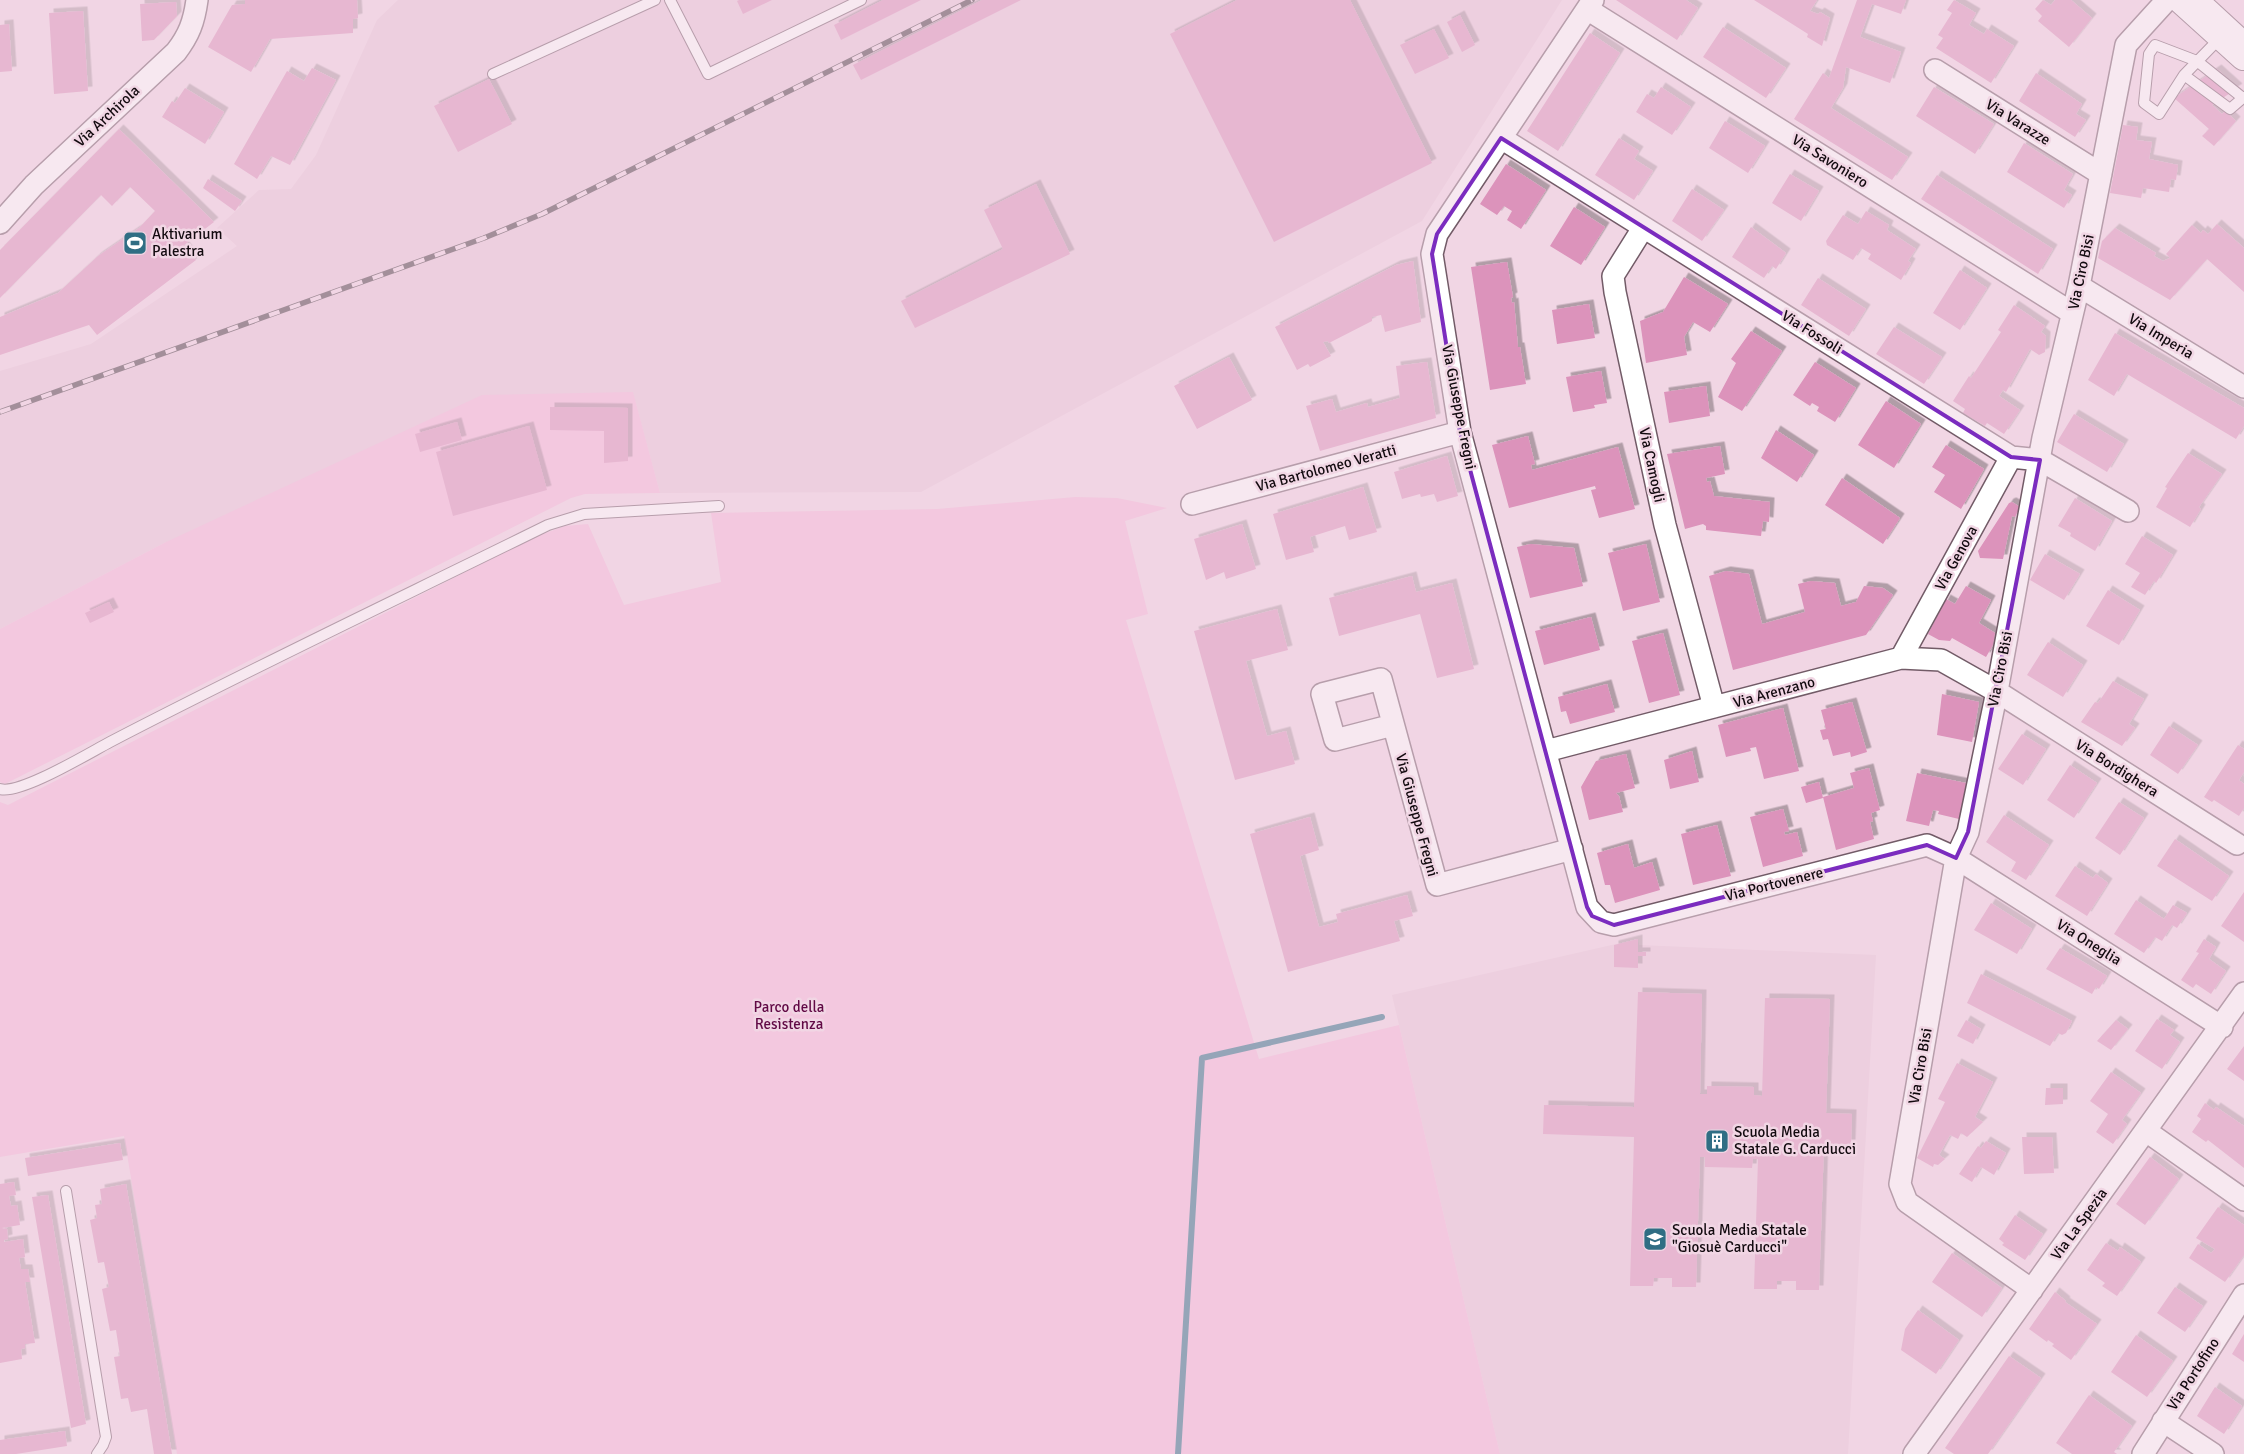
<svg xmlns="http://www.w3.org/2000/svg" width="2244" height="1454" font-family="Signika,sans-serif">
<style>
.built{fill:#e9c7d9}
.green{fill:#f5b8d9}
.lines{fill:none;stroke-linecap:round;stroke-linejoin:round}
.stream{stroke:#276b83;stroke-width:6}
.building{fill:#dc93bb;filter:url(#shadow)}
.lane-casing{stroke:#725b67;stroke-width:12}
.street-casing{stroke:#725b67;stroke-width:24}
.secondary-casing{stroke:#725b67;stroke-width:30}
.lane{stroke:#fff;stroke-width:10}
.street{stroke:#fff;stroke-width:21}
.secondary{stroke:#fff;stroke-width:28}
.rail-casing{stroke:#463a41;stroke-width:5.5}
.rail{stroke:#f1d6e4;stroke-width:4;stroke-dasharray:11;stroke-linecap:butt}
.marked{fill:none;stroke:#7b2cbf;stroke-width:4;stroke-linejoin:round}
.labels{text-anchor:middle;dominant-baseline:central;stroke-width:5;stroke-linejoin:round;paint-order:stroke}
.street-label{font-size:15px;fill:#120a0f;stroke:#f1d6e4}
.poi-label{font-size:15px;fill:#120a0f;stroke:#f1d6e4;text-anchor:start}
.park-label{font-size:15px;fill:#610945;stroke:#f1d6e4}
</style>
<defs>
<filter id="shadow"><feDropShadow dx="4.5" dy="-4.5" stdDeviation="0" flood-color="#0004"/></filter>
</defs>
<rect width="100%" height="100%" fill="#f1d6e4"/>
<path class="built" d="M398,0H1562L1422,221L921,492L660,493L633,393L164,543L0,629V371L91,344L237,246L217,228L259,190L291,189L316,155L377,20Z
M1638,939L1639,945L1876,955L1848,1454H1500L1392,995Z"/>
<path class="green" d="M633,392L660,493L585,494L571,498L5,784L0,782V629L164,543L482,395Z
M1075,497L1117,498L1167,508L1125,521L1148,614L1126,620L1259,1059L1399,1025L1500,1454H177L124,1136L0,1157V802L8,805L532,538L565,526L588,524L624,605L721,582L711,513L937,509Z"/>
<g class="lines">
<path class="stream" d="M1178,1454L1202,1058L1382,1017"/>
</g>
<path class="building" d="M245,0H357L358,18L353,19V33L270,39L251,72L208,47L232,5L245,4Z
M739,0H772L743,14L737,1Z
M883,0H921L841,40L834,25Z
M982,0H1021L861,80L853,65Z
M1237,0H1350L1432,163L1274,242L1170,34Z
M1616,0H1686L1698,8L1677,40Z
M1754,0H1817L1810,11L1818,14L1820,12L1830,18L1822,46L1807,37L1808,34Z
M1857,0H1906L1901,14L1872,4L1860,37L1901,52L1890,83L1846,67L1843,88L1831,108L1908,157L1892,180L1794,119L1823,73L1829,78Z
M1954,0L1976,13L1969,25L1984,34L1987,29L2014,46L1991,83L1936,48L1943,38L1938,35L1952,13L1947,10Z
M2043,0L2051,5L2055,0H2071L2092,18L2069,47L2038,21L2042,16L2035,9Z
M176,2L177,16L154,40L142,41L140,4Z
M83,11L88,91L54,94L49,13Z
M1460,15L1475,45L1462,52L1447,22Z
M9,24L12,71L0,72V25Z
M1723,27L1786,68L1766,98L1703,57Z
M1434,29L1449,58L1415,74L1400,45Z
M1590,33L1620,53L1558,151L1527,131Z
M312,68L336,80L290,165L271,156L257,179L234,164L287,71L304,81Z
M2217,69L2238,88L2212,105L2222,114L2225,111L2236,121L2214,146L2202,136L2209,129L2174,98Z
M2036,73L2082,104L2076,114L2086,120L2075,137L2019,101Z
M489,79L512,124L458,152L434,106Z
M1661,87L1691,107L1672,135L1636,112L1647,94L1654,98Z
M1934,87L1994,124L1975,154L1916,116Z
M185,88L224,112L205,144L162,117L172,101L175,103Z
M1725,121L1765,146L1748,173L1709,148Z
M2123,125L2138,127L2136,140L2152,142L2149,159L2178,165L2176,180L2171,179L2169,192L2143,188L2141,198L2110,193Z
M119,129L214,222L184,245L196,260L97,335L89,325L0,355V317L58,293L98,256L139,228L155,211L130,187L112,206L101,195L0,298V250Z
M1619,138L1639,151L1634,159L1653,171L1634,200L1595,175Z
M2024,143L2073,174L2064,190L2072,195L2064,208L2007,172Z
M1506,164L1546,190L1521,229L1507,220L1512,211L1504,206L1497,215L1480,204Z
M1790,174L1819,191L1801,221L1772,203Z
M1937,175L2053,249L2038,274L1921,199Z
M208,179L242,201L235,211L203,188Z
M1036,184L1070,254L915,328L901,301L1003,249L984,210Z
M1692,189L1724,210L1702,241L1672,221Z
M1574,207L1605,227L1581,265L1550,246Z
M1866,211L1889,225L1887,230L1916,249L1908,261L1911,263L1901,280L1868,259L1871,254L1861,248L1853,260L1827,245L1826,241L1843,215L1858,224Z
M2217,224L2244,248V292L2207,259L2170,300L2098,258L2102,241L2115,228L2156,253L2154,256L2163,261L2170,258L2166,254L2192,225L2201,233L2203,230L2208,234Z
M1751,227L1786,253L1776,269L1772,266L1764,278L1732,257Z
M1413,261L1421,322L1385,332L1381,315L1372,317V321L1329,343L1328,341L1323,342L1331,356L1310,367L1308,364L1297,370L1275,327L1396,265Z
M1507,262L1513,297L1511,298L1512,303L1514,302L1518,347H1520L1526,384L1490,390L1471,267Z
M1960,270L1987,288L1960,330L1933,313Z
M1684,277L1728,304L1710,332L1693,322L1684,337L1687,355L1646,363L1640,321L1663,312Z
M1818,278L1866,309L1849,336L1801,305Z
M1589,304L1595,338L1557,344L1552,310Z
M2014,305L2045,326L2041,332L2046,336L2045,352L2039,355L2030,349L2006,392L2003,390L1999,396L2020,410L2004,434L1987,423L1985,426L1963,413L1965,409L1953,401L1969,376L1971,378L2001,332L1998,330Z
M1894,327L1942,357L1924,384L1876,354Z
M1751,331L1782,351L1742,411L1718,397L1736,363L1731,359Z
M2115,333L2244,408V426L2236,439L2127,374L2114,396L2088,380Z
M1229,357L1252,400L1197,429L1174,386Z
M1427,362L1436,418L1320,451L1306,406L1332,399L1336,412L1367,403L1368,407L1400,398L1396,366Z
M1815,362L1856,388L1835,422L1817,411L1819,407L1812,403L1810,406L1793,395Z
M1601,371L1607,403L1594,405L1595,408L1573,412L1566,377Z
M1706,386L1710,416L1669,423L1664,392Z
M1886,401L1921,424L1894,468L1858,445Z
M550,407L628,408V461L604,463V431L550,430Z
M2074,414L2124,444L2107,472L2057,442Z
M457,422L462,440L420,452L415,434Z
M529,426L547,490L453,516L436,452Z
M1776,430L1814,455L1797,482L1761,458Z
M1528,436L1535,464L1531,465L1532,470L1618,447L1635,509L1599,518L1591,490L1596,489L1595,486L1509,508L1492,445Z
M1946,445L1984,469L1961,509L1934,492L1945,475L1932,467Z
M1720,446L1725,474L1706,478L1707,482L1710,481L1714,496L1770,502L1769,522L1763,521L1761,536L1706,530V526L1703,524L1685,529L1667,454Z
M2188,453L2222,474L2199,507L2201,509L2190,527L2156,507L2167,488L2165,487Z
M1447,456L1458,496L1437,502L1434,494L1421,497L1420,494L1402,499L1394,472Z
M1842,478L1900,518L1883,544L1825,505Z
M1363,487L1377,532L1349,540L1345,526L1310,537L1314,552L1286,560L1273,514Z
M2075,498L2112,521L2095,551L2070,536L2071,533L2058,526Z
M2012,502L2020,507L2015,517L2012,516L2003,559L1980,558L1978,551L2009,503Z
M1242,524L1256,569L1226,579L1224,572L1206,580L1194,539Z
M2142,536L2173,555L2156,583L2154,581L2145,595L2131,587L2140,573L2125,564Z
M1531,544L1574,548L1583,586L1530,598L1517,547Z
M1646,544L1660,602L1623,611L1608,553Z
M2045,554L2080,574L2064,600L2030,580Z
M1726,571L1749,574L1762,624L1805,612L1798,584L1811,581L1835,583L1841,606L1856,602L1864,586L1883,588L1893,595L1866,635L1733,670L1709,576Z
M1412,576L1416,592L1452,583L1474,669L1437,678L1420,614L1339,636L1329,598Z
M1966,586L1991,600L1979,623L1995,633L1993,645L1986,657L1952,638L1950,641L1939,640L1928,634L1946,599L1955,604Z
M2108,590L2140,610L2119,645L2086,626Z
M109,602L114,612L90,623L85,613Z
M1277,609L1288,650L1246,661L1267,736L1286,731L1295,764L1235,780L1194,631Z
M1591,617L1600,650L1544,665L1535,631Z
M1663,633L1680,695L1649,703L1632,641Z
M2048,642L2083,665L2063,697L2027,675Z
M2113,681L2144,699L2129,724L2135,728L2122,746L2081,722L2095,702L2098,703Z
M1607,684L1615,712L1570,724L1566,711L1561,712L1558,697Z
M1942,694L1979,702L1972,742L1937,735Z
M1852,702L1867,752L1851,757L1850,752L1833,756L1828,739L1823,740L1820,730L1826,729L1821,710Z
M1783,708L1799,771L1764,779L1756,747L1750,748L1751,751L1726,757L1718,725Z
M2169,726L2198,745L2178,774L2150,755Z
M2022,734L2046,749L2023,785L1998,769Z
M2238,745L2244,749V772L2239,780L2244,784V808L2239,816L2214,800L2212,802L2204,797Z
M1692,751L1699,782L1670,789L1664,760Z
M1626,754L1635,788L1616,793L1619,796L1623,812L1589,820L1581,787L1596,761Z
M2070,765L2097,783L2074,818L2047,800Z
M1869,768L1880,810L1871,813L1873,821L1870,822L1874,839L1836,850L1823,797L1854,788L1850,773Z
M1917,773L1966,783L1959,819L1938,814L1939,811L1933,810L1929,826L1906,821Z
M1819,782L1823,798L1806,803L1801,787Z
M2119,802L2144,818L2120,855L2095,838Z
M1783,809L1789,831L1784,832L1785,835L1797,832L1803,856L1763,867L1750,817Z
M2004,815L2049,845L2026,880L2011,871L2016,862L1986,842Z
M1310,817L1319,850L1300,856L1319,927L1338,922L1336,914L1407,895L1413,916L1394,921L1400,941L1288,972L1250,834Z
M1717,825L1731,876L1693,885L1681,834Z
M2175,839L2229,876L2212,901L2157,866Z
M1628,844L1634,868L1652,862L1660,890L1615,903L1610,885H1605L1597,853Z
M2075,866L2093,878L2096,874L2108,883L2087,916L2055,896Z
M2244,892V942L2221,926Z
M2136,900L2164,919L2173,905L2187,913L2177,928L2172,925L2162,941L2155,937L2144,953L2114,934Z
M1991,903L2032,929L2017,954L1974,930Z
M1638,939V952H1646V956H1638V968L1614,967V945Z
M2204,939L2216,947L2209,959L2226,971L2211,994L2196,984L2193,988L2181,980L2199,953L2196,952Z
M2060,948L2107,976L2099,989L2096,987L2092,994L2046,969Z
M1981,974L2072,1021L2066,1033L2062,1035L2058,1033L2050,1046L1967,1003Z
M1638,992L1702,994L1700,1094H1707V1086L1754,1087V1095L1762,1096L1765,998L1830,999L1826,1113L1852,1114L1851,1144H1824L1819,1290H1796V1281H1777V1289H1754L1758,1159H1753L1752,1168L1705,1167V1157H1700L1696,1287H1672V1278H1654L1653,1286H1630L1634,1137L1543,1134L1544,1105L1634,1107Z
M2157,1019L2174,1030L2170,1035L2180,1042L2162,1069L2135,1051Z
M1966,1020L1981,1029L1973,1044L1957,1036Z
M2116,1020L2128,1029L2111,1050L2097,1041Z
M2244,1046V1081L2227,1069Z
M1957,1063L1993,1082L1975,1117L1983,1122L1967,1137L1961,1133L1958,1139L1950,1135L1939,1155L1945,1159L1938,1165L1934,1164L1933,1167L1917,1158L1945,1102L1938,1099Z
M2111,1072L2141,1093L2122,1120L2127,1124L2113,1144L2096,1132L2108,1114L2090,1101Z
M2046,1088H2063V1104L2045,1105Z
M2205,1103L2214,1110L2216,1107L2244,1126V1168L2208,1140L2206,1142L2192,1132L2201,1119L2197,1116Z
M2022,1137H2052L2054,1173L2024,1174Z
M1986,1141L2006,1153L1994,1175L1981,1167L1972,1182L1959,1174L1978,1146L1981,1148Z
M120,1143L123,1160L28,1176L25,1158Z
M2150,1157L2179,1179L2145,1225L2116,1204Z
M14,1182L16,1195L9,1196L11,1206L17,1205L20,1225L2,1228L7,1229L8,1239L4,1240V1242L23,1239L25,1257L19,1258L21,1269H28L30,1282H25L35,1343L25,1344V1348L21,1349L22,1359L0,1363V1184Z
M126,1184L164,1406L172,1454H154L147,1409L131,1412L128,1398L121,1399L114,1357L120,1356L116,1330L110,1331L102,1289L109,1287L104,1262L98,1263L90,1220L97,1218L95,1205L102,1204L100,1189Z
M48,1195L86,1424L71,1428L32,1197Z
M2218,1207L2244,1225V1255L2225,1282L2189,1258L2198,1244L2211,1253L2215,1249L2196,1238Z
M2015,1215L2043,1234L2025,1260L2002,1245L2004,1243L1999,1239Z
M2106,1243L2118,1251L2120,1247L2141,1262L2117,1296L2102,1286L2105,1283L2087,1270Z
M1952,1253L2002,1288L1982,1317L1932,1282Z
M2175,1287L2203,1306L2185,1332L2157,1313Z
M2055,1292L2066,1301L2065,1302L2097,1324L2071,1360L2052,1346L2054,1344L2048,1340L2047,1342L2029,1329Z
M1918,1310L1959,1340L1936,1374L1901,1350L1905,1329Z
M2244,1334V1362L2232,1354Z
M2136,1335L2173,1361L2147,1397L2111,1372Z
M2009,1356L2041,1378L1988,1454H1954L1945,1448Z
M2215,1387L2242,1406L2224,1434L2197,1416Z
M2089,1395L2132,1426L2114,1452L2117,1454H2072L2056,1443Z
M65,1431L67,1446L16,1454H0V1440Z"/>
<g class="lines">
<g class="lane-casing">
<path id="lane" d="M670,0L708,74L861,0
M2206,0L2244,35
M2221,37L2184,75L2230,109L2244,97
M493,74L655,0
M2184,75L2159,114L2144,103L2149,54L2155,45L2197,61L2243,98
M0,789C20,795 89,753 110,742C254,667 402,597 548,525L584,514L719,506
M66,1191L106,1437L103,1445L97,1454"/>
</g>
<g class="street-casing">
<path id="street" d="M1593,0L1437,234L1432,254L1460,432L1587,907L1601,922L1614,925L1927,845L1956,858L2222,1027
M1587,9L2072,313
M1935,70L2101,174
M1501,138L2011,457L2040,460L2128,511
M0,223L34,185L176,52C189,35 194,22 197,0
M1643,228L1613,276L1615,292L1665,525L1714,707
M2079,286L2244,387
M1192,504L1460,432
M1901,658L2011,457
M1393,725L1335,740L1322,694L1381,679L1437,885L1572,849
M1546,751L1901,658L1941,660L1996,691L2237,844
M2146,1131L2244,1200
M2032,1290L1907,1202L1900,1184L1956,858L1968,832L1997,691L2043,438L2079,286L2126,45L2167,0
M2163,1421L2213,1454
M1914,1454L2244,993
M2143,1454L2244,1295"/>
</g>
<g class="secondary-casing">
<path id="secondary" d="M2182,0L2244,56"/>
</g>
<use href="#lane" class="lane"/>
<use href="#street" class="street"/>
<use href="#secondary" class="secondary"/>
<g class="rail-casing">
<path id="rail" d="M0,412L484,238L542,214L972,0"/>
</g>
<use href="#rail" class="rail"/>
</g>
<path d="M0 0H2244V1454H0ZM1501,138L2011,457L2040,460L1968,832L1956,858L1927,845L1614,925L1592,916L1587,907L1460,432L1432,254L1437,234Z" fill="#f1d6e4" fill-opacity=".55" fill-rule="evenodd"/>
<path class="marked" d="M1501,138L2011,457L2040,460L1968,832L1956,858L1927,845L1614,925L1592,916L1587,907L1460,432L1432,254L1437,234Z"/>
<defs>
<g id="stadium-square" transform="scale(1.25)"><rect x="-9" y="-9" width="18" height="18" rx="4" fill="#306e84" stroke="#f1d6e4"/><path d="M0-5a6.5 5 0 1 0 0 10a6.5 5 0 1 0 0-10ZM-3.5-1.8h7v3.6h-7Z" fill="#fff"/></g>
<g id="building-square" transform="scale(1.25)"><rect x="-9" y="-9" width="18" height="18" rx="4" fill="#306e84" stroke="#f1d6e4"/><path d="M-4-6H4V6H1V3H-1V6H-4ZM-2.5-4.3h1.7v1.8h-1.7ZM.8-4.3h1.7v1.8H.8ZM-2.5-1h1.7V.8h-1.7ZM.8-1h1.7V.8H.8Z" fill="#fff"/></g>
<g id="school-square" transform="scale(1.25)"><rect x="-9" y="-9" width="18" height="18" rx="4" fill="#306e84" stroke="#f1d6e4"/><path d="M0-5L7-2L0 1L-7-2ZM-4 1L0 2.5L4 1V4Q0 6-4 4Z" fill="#fff"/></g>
</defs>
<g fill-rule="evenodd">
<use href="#stadium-square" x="135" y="243"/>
<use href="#building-square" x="1717" y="1141"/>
<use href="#school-square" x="1655" y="1239"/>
</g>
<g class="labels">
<g class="street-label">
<text transform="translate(107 116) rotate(-43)">Via Archirola</text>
<text transform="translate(2018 122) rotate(32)">Via Varazze</text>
<text transform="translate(1830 161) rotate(32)">Via Savoniero</text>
<text transform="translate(2081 272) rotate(-78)">Via Ciro Bisi</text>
<text transform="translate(1812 332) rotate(32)">Via Fossoli</text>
<text transform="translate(2161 336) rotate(31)">Via Imperia</text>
<text transform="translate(1459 407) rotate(79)">Via Giuseppe Fregni</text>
<text transform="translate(1652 465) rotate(78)">Via Camogli</text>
<text transform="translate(1326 468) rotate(-15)">Via Bartolomeo Veratti</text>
<text transform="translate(1956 558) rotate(-61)">Via Genova</text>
<text transform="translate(2000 669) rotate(-79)">Via Ciro Bisi</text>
<text transform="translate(1774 692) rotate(-15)">Via Arenzano</text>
<text transform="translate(2117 768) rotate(32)">Via Bordighera</text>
<text transform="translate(1417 815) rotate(75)">Via Giuseppe Fregni</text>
<text transform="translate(1774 884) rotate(-14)">Via Portovenere</text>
<text transform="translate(2089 942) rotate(32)">Via Oneglia</text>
<text transform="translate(1920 1066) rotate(-80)">Via Ciro Bisi</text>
<text transform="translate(2079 1224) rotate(-54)">Via La Spezia</text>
<text transform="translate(2193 1374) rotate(-57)">Via Portofino</text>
</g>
<g class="poi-label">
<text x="152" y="234">Aktivarium<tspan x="152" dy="17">Palestra</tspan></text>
<text x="1734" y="1132">Scuola Media<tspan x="1734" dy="17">Statale G. Carducci</tspan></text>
<text x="1672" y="1230">Scuola Media Statale<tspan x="1672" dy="17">"Giosuè Carducci"</tspan></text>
</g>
<g class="park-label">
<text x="789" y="1007">Parco della<tspan x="789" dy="17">Resistenza</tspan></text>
</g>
</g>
</svg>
